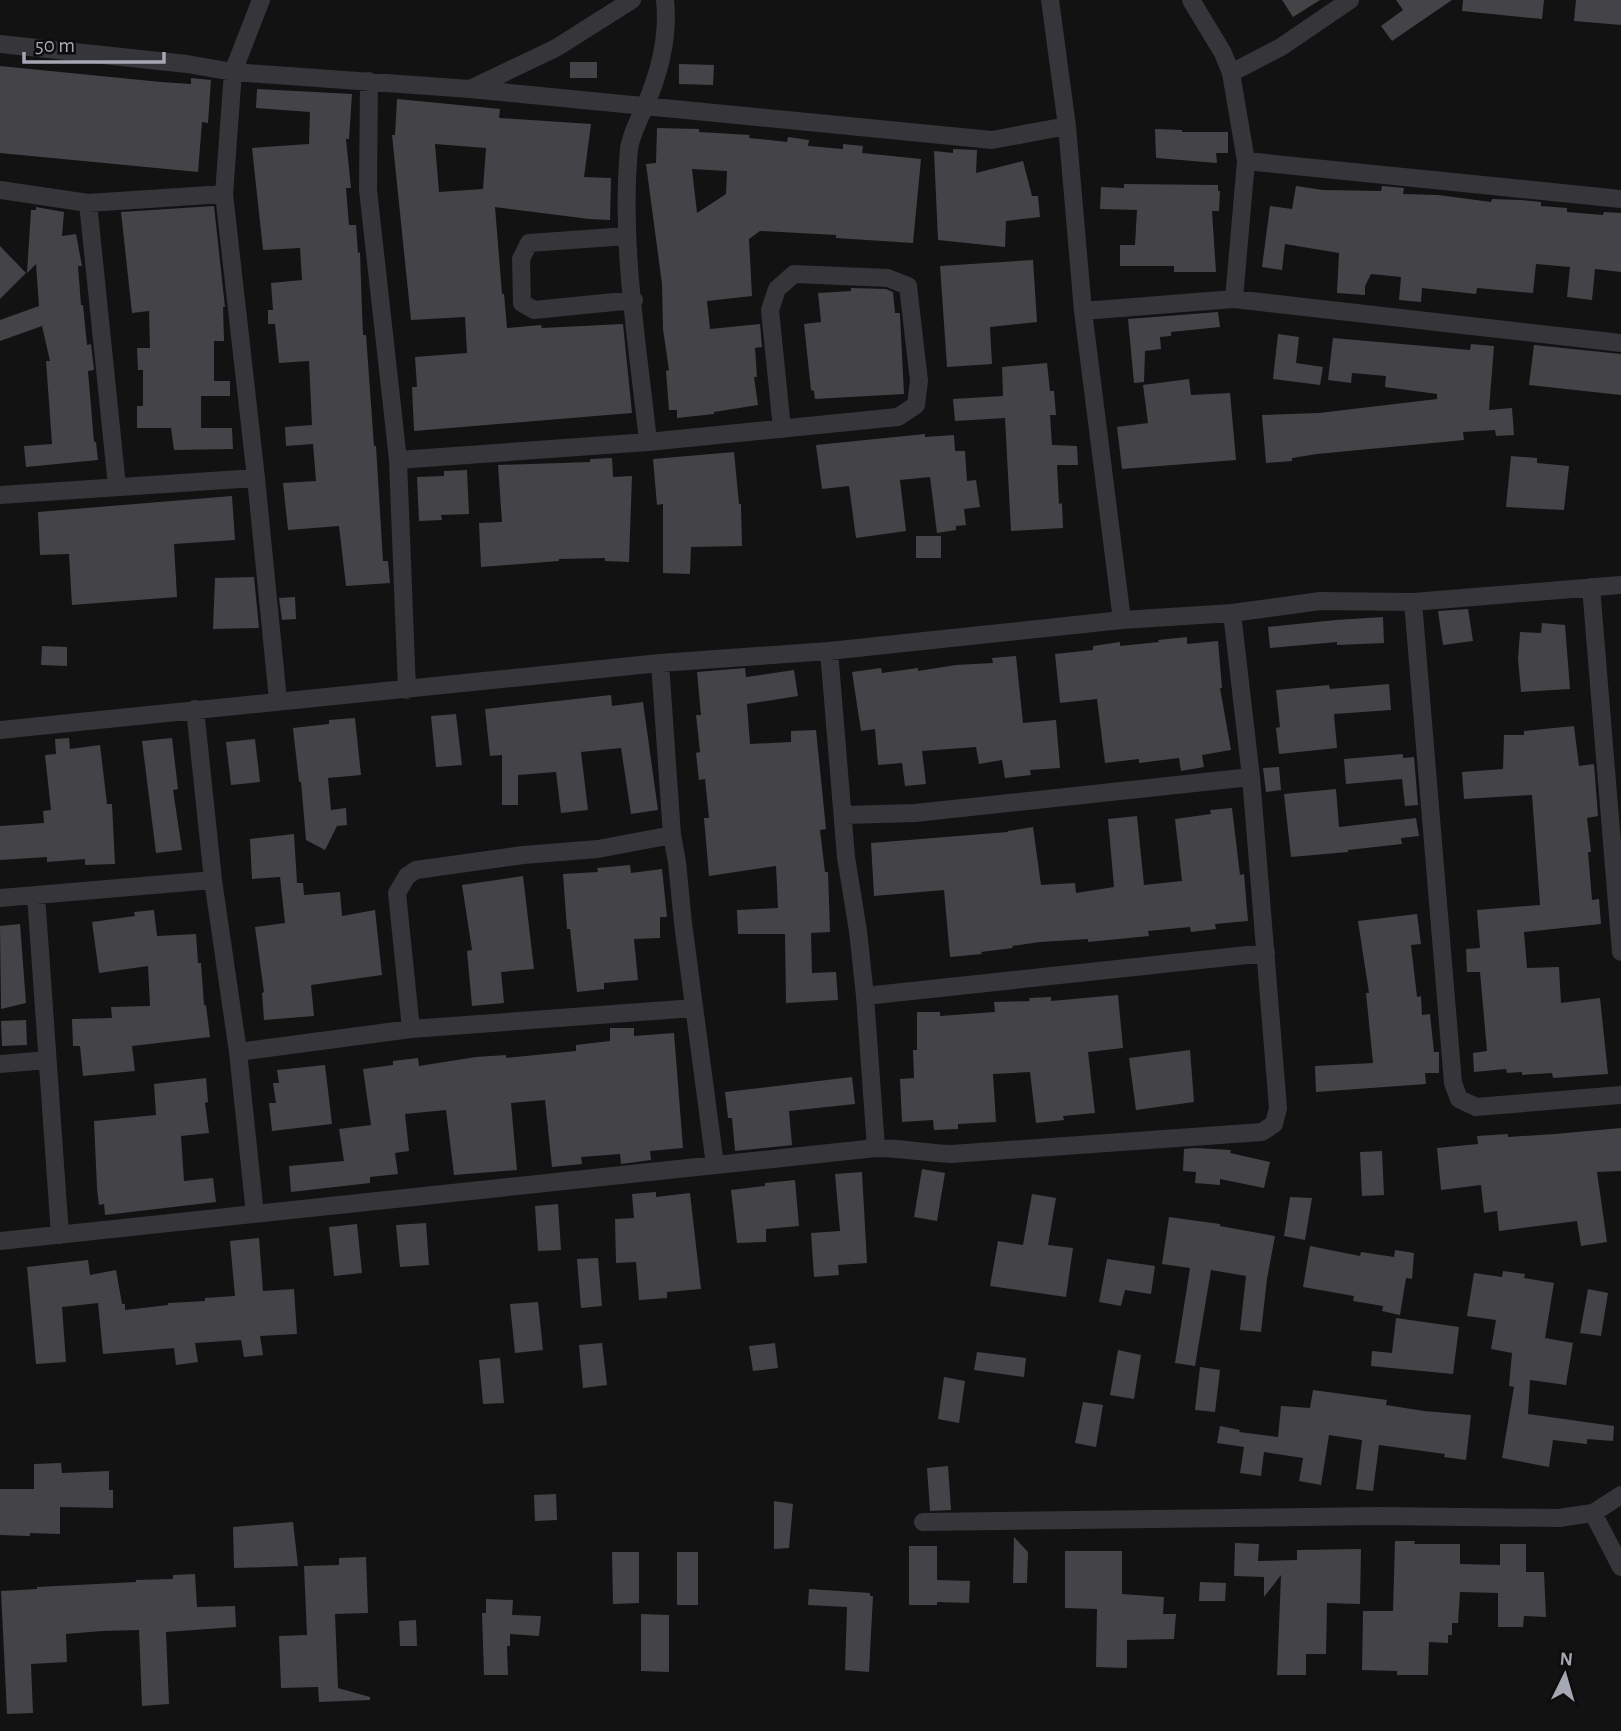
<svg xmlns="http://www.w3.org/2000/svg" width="1621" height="1731" font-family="'Alegreya Sans',sans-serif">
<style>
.building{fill:#444448;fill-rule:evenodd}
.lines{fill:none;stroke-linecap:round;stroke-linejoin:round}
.street{stroke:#35353a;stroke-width:18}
</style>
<rect width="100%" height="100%" fill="#121213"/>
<path class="building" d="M1282,0H1320L1293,17Z
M1396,0H1452L1392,41L1381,26L1403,10Z
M1463,0H1544L1542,19L1462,11Z
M1576,0H1621V25L1574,21Z
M570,62H597V78H570Z
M679,64L714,65L713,85L679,84Z
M0,66L161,82L191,84V78L211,80L208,123L202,122L198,172L0,153Z
M257,89L352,94L349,139H346L351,188H346L349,225H356L358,253L360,252L362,311L363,335H366L374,446H376L383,561H388L390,583L346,586L339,526L288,530L283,483L316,481L313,444L286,446L285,427L312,425L309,361L279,363L275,324H268V310H273L271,283L302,280L300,248L263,250L252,148L309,144L310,112L256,108Z
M397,99L500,109L499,118L591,124L584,177L611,178L610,220L589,219L495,207L502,294H504L507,328L541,325L542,328L623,324L632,413L414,431L412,387H417L415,357L467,353L465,317L411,320L392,135H395ZM435,144L486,148L483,189L439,192Z
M657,128L699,129V132L750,135L749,138L787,142L788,137L809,140L808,146L843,149V144L863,146L862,153L921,159L913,243L836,238V235L760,231L749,239L752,296L707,301L710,329L760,324L762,347L755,348L757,377H754L758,405L714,412V414L677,418V410H669L666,371L669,370L663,329L662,284L646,164L656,163ZM692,169L727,171L726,194L697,213Z
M1155,129L1182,130V132H1228V153H1216L1217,163L1156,158Z
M953,149L977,150L976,173L1023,161L1032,196H1038L1040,217L1006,221L1005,247L938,240L934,151L953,153Z
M1124,184L1218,185V191H1220L1219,211H1212L1216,272H1174V266H1120V245H1135L1137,210L1100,209L1101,187L1124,188Z
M1296,186L1323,190L1381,191L1382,186L1404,188L1403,194L1438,195L1491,202L1492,199L1521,200L1541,202V206L1567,208V212L1603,215L1604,212L1621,213V272L1595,269L1592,300L1567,297L1570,267L1536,264L1533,293L1477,288L1476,294L1422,288L1421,302L1399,300L1401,277L1371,274L1365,286V295L1337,293L1339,253L1285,244L1282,270L1262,267L1270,206L1292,209Z
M214,206L225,307H223L224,341H214V381H230V396H201V428H232L233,449L174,450L171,428H137V406H143V370H138L137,348H150L149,311L132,313L121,212Z
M36,207L64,212L62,236L76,234L82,266H78L81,305H83L87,345L91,344L94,370L88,371L94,442H96L98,460L26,467L24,446L52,444L46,361H50L42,326L0,341V320L39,306L36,264L27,273L31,210H36Z
M0,246L26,273L0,299Z
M1033,260L1037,322L990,327L992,364L947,367L940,266Z
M851,288L886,289L893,292L895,313H900V315L904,394L815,399L814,391L811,390L804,324L821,322L818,293L851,291Z
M1218,312L1220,327L1171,332V336L1160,337L1161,349L1145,351L1144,382L1134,383L1128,319Z
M1278,334L1299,337L1296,363L1323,367L1320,385L1273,379Z
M1333,338L1470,350L1471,344L1494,346L1489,410L1512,408L1514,435L1496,436L1495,430L1463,432L1464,440L1317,454L1292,458V461L1266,463L1262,415L1319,413L1437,399V394L1385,387L1386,376L1352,373L1351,383L1328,380Z
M1534,345L1621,354V395L1529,385Z
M1047,363L1050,391H1054L1056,415H1050L1052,445L1077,446L1078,465H1057L1059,504L1062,503L1063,528L1011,531L1005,418L955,421L953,399L1003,396L1002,367Z
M1189,379L1191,395L1230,393L1236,460L1122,469L1117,427L1148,423L1143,385Z
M925,434V437L954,435L955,451H965L967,481L976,480L980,507L964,509L966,525L956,526V530L937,533L930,477L900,480L906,531L856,538L849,486L822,489L816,445Z
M734,452L739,504H741L742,546L691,547L690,574L663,573V504L657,505L653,459Z
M1511,456L1537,458V463L1569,466L1564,510L1506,507Z
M612,458L613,477L632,476L629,562L605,561V558L559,559V561L481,567L479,523L502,522L498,465L590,462V459Z
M467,470L469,514L441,515L442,520L419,521L417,477L444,476V471Z
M232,496L235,540L174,544L177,597L72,605L69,554L40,555L38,512Z
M916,536H941V558H916Z
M254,577L259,628L213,629L215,578Z
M295,597L296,619L282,620L279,598Z
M1468,609L1473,641L1443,645L1438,611Z
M1383,617L1384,643L1337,645V642L1270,648L1268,627L1336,620Z
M1542,623L1565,625L1570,689L1521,692L1518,659L1520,632L1541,633Z
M1187,637V644L1218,641L1222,688H1220L1231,750L1202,755L1204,767L1181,771L1179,758L1139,763V759L1105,763L1097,699L1060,703L1055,654L1093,650V646L1120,642V646L1159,642L1158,640Z
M42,646L67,647V666L41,665Z
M1016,656L1023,723L1056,720L1060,768L1030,770L1031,775L1005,778L1002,760L979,764L976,747L922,751L926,784L905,786L902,763L878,765L875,729L861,731L852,672L881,668L882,673L918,668V671L956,665L993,663L992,658Z
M745,668L746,677L794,670L798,696L747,704L750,744L791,742V731L816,730L826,829L820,830L825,872H828L830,932L811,933L812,973L836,972L838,1000L786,1003L785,934H738L737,910L778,908L776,866L709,876L704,818H709L705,779L699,780L696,753L700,752L696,715H701L697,672Z
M1389,684L1391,710L1334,714L1337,748L1279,754L1276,728L1280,727L1276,690L1329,685L1330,689Z
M611,695L612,706L643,702L658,810L631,814L621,748L581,752L588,810L561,813L556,772L518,775V805H502V755L490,756L485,709Z
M456,714L462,765L436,767L431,716Z
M355,718L361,775L328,778L331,810L346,808L347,825L337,826L325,850L306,840L301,782H299L293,728L329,724V720Z
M1574,726L1579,766L1594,764L1598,816L1587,818L1591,852H1588L1592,900L1599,899L1601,924L1524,932L1527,968L1559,967L1561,1003L1600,998L1608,1074L1553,1078L1552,1073L1522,1075V1072L1507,1073L1506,1069L1474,1072L1473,1053L1487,1051L1480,972H1467L1466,949L1480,948L1477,910L1540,905L1532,795L1464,799L1462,772L1503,769L1504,735H1524V731Z
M69,738L70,749L100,745L107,804H112L115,864L85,865V859L47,862V857L0,860V826L44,823L43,811L51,810L45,755L56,754L55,739Z
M172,738L178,789L173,790L182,850L156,853L142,741Z
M255,739L260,782L231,785L226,742Z
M1403,754V758L1414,757L1418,805L1405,806L1402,779L1346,784L1344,759Z
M1279,767L1281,790L1266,792L1263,768Z
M1336,789L1339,827L1416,818L1419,836L1401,838L1402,844L1348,850V852L1291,857L1284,794Z
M1232,808L1240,875L1244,874L1248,921L1215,924L1216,929L1191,932L1190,927L1148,931L1149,936L1088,942V939L1040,942L1012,946L1013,948L981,952L982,954L950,957L944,890L874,896L871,843L1008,832V831L1033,827L1041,885L1075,883L1076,893L1114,887L1108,819L1137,816L1144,885L1182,881L1175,819L1211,814L1210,810Z
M294,834L297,883H303L304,895L340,892L342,916L375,910L382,975L311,985L314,1016L264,1020L262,993L264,992L255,927L285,923L280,877L252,879L250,839Z
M630,865L631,873L662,869L667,917H660V938L634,939L638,980L604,983V989L577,992L570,929H567L563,874L598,872L597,868Z
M523,876L534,969L501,972L504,1003L472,1006L467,951L472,950L462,885Z
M154,910L157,936L196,934L198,963H201L204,1005H206L210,1037L132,1046L135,1071L83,1076L80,1046H73L72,1019L112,1018L111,1007L150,1006L148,966L99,973L92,922L135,916L134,912Z
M1417,914L1421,944L1411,945L1417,997L1421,996L1422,1015L1430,1014L1434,1052H1439V1073H1425L1426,1084L1316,1092L1315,1066L1373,1063L1366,993H1369L1358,921Z
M20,924L26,1003L1,1009L0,926Z
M1118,995L1123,1048L1088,1052L1095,1113L1063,1116L1064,1120L1036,1123L1030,1072L993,1074L996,1122L958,1124V1129L934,1130L933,1120L902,1122L900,1079L914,1078L913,1050H917V1012H940V1016L995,1012L994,1002L1030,1001L1029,998L1051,997V1001Z
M26,1020L27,1045L2,1046L1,1021Z
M610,1028H634V1036L674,1033L683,1148L650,1151L651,1160L621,1164L620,1154L581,1157L582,1164L552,1167L545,1100L511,1103L517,1170L454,1175L446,1110L405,1114L409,1151L395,1153L398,1174L370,1177V1183L291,1192L289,1166L344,1161L339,1129L371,1125L363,1069L393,1065V1061L418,1058L419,1066L476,1057L506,1055V1058L576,1051V1045L610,1041Z
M1190,1050L1194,1102L1136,1110L1129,1058Z
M325,1065L332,1124L272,1131L269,1103H276L273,1083H279L277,1070Z
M852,1077L855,1104L789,1111L792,1145L735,1151L732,1118H728L725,1092Z
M206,1078L208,1102L205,1103L209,1133L181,1136L184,1181L213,1178L216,1202L105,1215L104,1204L99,1205L97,1188L94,1121L156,1115L154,1084Z
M1621,1128V1171L1597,1172L1607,1242L1581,1246L1577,1221L1499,1231L1497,1211L1484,1213L1481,1185L1441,1190L1437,1148L1478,1144L1477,1136L1508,1134V1137L1555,1134Z
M1195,1148L1231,1150L1230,1153L1270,1162L1264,1188L1220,1179V1185L1195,1183L1196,1172L1183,1171L1184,1149Z
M1382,1151L1384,1195L1362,1196L1360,1152Z
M922,1169L945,1173L937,1221L914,1217Z
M862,1172L867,1263L838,1265L839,1275L814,1277L811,1233L840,1231L835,1174Z
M795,1180L799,1226L766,1229V1242L737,1243L731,1190L765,1186V1183Z
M656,1192V1197L690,1193L701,1289L667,1292V1298L639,1300L636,1262L616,1263L615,1219L634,1218L632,1194Z
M1032,1194L1056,1198L1048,1245L1073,1248L1066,1297L990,1286L998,1241L1023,1245Z
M1290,1197L1312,1198L1305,1240L1284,1236Z
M558,1204L561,1250L538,1251L535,1206Z
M1169,1217L1220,1224V1226L1275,1236L1267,1279L1261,1332L1240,1330L1246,1276L1211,1270L1195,1366L1175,1363L1190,1268L1162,1264Z
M426,1223L429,1265L400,1267L396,1225Z
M357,1224L362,1273L334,1276L329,1227Z
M259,1238L263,1291L294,1289L297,1334L260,1336L263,1355L244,1357L241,1340L195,1343L198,1362L176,1365L174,1348L103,1354L98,1303L62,1307L66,1362L36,1364L27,1267L88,1260L90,1275L116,1270L122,1304H125V1310L168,1305V1303L205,1301V1298L235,1296L230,1241Z
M1310,1246L1360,1256L1361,1252L1394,1257L1395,1250L1414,1253L1412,1279L1406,1278L1400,1315L1382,1311L1383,1306L1353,1301L1354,1296L1303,1287Z
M598,1258L602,1306L581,1308L577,1259Z
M1107,1259L1155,1266L1151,1294L1125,1290L1121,1306L1099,1302Z
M1503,1271L1525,1274L1524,1278L1554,1283L1545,1338L1573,1343L1566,1385L1530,1380L1528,1414L1614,1426L1613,1441L1587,1439V1444L1553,1440L1549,1467L1502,1458L1514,1387L1509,1386L1512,1353L1491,1349L1496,1320L1467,1316L1474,1273L1502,1277Z
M1588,1289L1608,1293L1601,1336L1580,1333Z
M538,1302L543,1350L515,1353L510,1304Z
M1396,1318L1459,1327L1453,1374L1371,1366L1372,1351L1392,1353Z
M602,1343L607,1385L583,1388L579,1345Z
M775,1343L778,1368L753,1371L749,1346Z
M1118,1350L1141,1355L1134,1399L1110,1395Z
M977,1352L1026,1358L1024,1377L974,1370Z
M500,1358L504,1403L483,1404L479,1360Z
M1200,1367L1220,1370L1215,1412L1195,1410Z
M944,1377L965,1381L959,1423L938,1419Z
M1313,1390L1387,1400L1386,1405L1424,1411L1471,1415L1466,1460L1444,1457L1445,1454L1379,1445L1373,1491L1356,1489L1362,1440L1329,1435L1321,1485L1299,1481L1303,1458L1264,1452L1261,1476L1240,1473L1244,1447L1217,1443L1220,1426L1240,1430L1239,1432L1278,1437L1281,1406L1310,1408Z
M1083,1402L1103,1405L1096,1447L1075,1443Z
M61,1463L62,1473L109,1471V1490H113V1508L60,1507V1534L30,1533V1536L0,1535V1489H34V1464Z
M948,1466L951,1510L930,1511L927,1468Z
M556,1494L557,1520L535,1521L534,1495Z
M774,1501L793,1504L789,1548L774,1549Z
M293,1522L298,1566L234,1568L233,1527Z
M1014,1537L1028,1552L1027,1583H1013Z
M1395,1541H1415L1414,1544H1460V1564L1500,1565V1544H1526V1572H1544L1546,1617L1524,1616L1523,1627H1498V1593L1460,1592L1458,1623H1452V1635H1448V1643L1429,1642L1428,1675H1397V1671L1362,1670L1363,1611H1393Z
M1235,1543L1259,1544L1258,1561L1297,1560V1550L1361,1549L1360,1604L1327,1603L1326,1654H1306V1675H1277L1281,1575L1264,1597V1577L1234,1576Z
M909,1546H937V1580L970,1581L969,1603L937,1602V1605H909Z
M1065,1551H1122V1594L1164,1597L1163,1614H1176L1174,1639L1127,1640V1668L1096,1667L1097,1609L1065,1608Z
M612,1552H639V1603L613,1604Z
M677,1552H698V1605H677Z
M366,1557L368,1613L335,1614L338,1688L370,1697V1700L319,1702L318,1687L281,1688L279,1636L307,1635L304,1566L339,1565V1558Z
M195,1574L197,1607L235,1606L236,1627L166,1632L169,1704L142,1706L139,1630L102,1631L66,1634L67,1662L31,1664L33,1713L7,1714L1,1591L37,1589V1587L136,1582V1580L173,1579V1575Z
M1200,1582L1226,1583L1225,1601H1199Z
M809,1589L870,1593V1596H873L869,1672L845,1670L847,1607L808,1605Z
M486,1599L513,1600L512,1615L541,1616L539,1636L510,1634V1646H507L508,1675H484L482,1613H486Z
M641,1614L669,1615V1672L641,1671Z
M416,1620L417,1646H400L399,1621Z"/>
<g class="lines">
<path class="street" d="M261,0L233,72L224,194L256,478L278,700
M1050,0L1067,126L1083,311L1122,620
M1191,0L1223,53L1231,73L1246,161
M0,44L187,64L233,72L470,89L992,140L1067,126
M1231,73L1281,47L1350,0
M369,81L368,190L398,460L648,442L898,417L916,405L919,381L908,286L888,278L794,274L777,289L770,310L782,429
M470,89L556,48L632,0
M0,190L88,203L224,194
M88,203L117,486
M627,236L529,243L521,259L522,303L534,310L634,300
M1234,299L1246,161L1621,199
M1083,311L1234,299L1621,343
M648,442C638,345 620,246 629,149C631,134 640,118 646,104C660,71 669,36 665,0
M398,460L407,690
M0,495L256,478
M1591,587L1621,952
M1413,602L1453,1083L1459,1099L1476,1107L1621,1095
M660,663L672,835L677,862L683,923L715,1165
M195,709L213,880L238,1052L255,1214
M0,730L660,663L829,651
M844,815L915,813L1251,777L1232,613
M36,895L60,1235
M0,898L213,880
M865,996L1266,953
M411,1029L397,893L407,876L416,870L523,855L598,849L672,835
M238,1052L411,1029L694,1008
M0,1064L47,1060
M876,1148L865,996L858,931L846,857L829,651L1122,620L1232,613L1320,601L1413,602L1621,585
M0,1241L876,1148C901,1148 926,1153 951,1154L1262,1132L1274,1124L1278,1108L1251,777
M1593,1513L1621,1567
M923,1522L1379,1516L1559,1518L1593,1513L1621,1495"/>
</g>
<g transform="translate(1565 1675) rotate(5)" stroke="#0d0d0e" stroke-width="5" paint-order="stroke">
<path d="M0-5L12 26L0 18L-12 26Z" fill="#a5a7b2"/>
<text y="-10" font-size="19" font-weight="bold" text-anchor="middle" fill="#a5a7b2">N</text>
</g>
<path d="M24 52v10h140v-10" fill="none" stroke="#a5a7b2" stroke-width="3.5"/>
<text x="35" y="52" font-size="21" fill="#a5a7b2" stroke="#0d0d0e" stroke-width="5" paint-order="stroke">50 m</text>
</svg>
